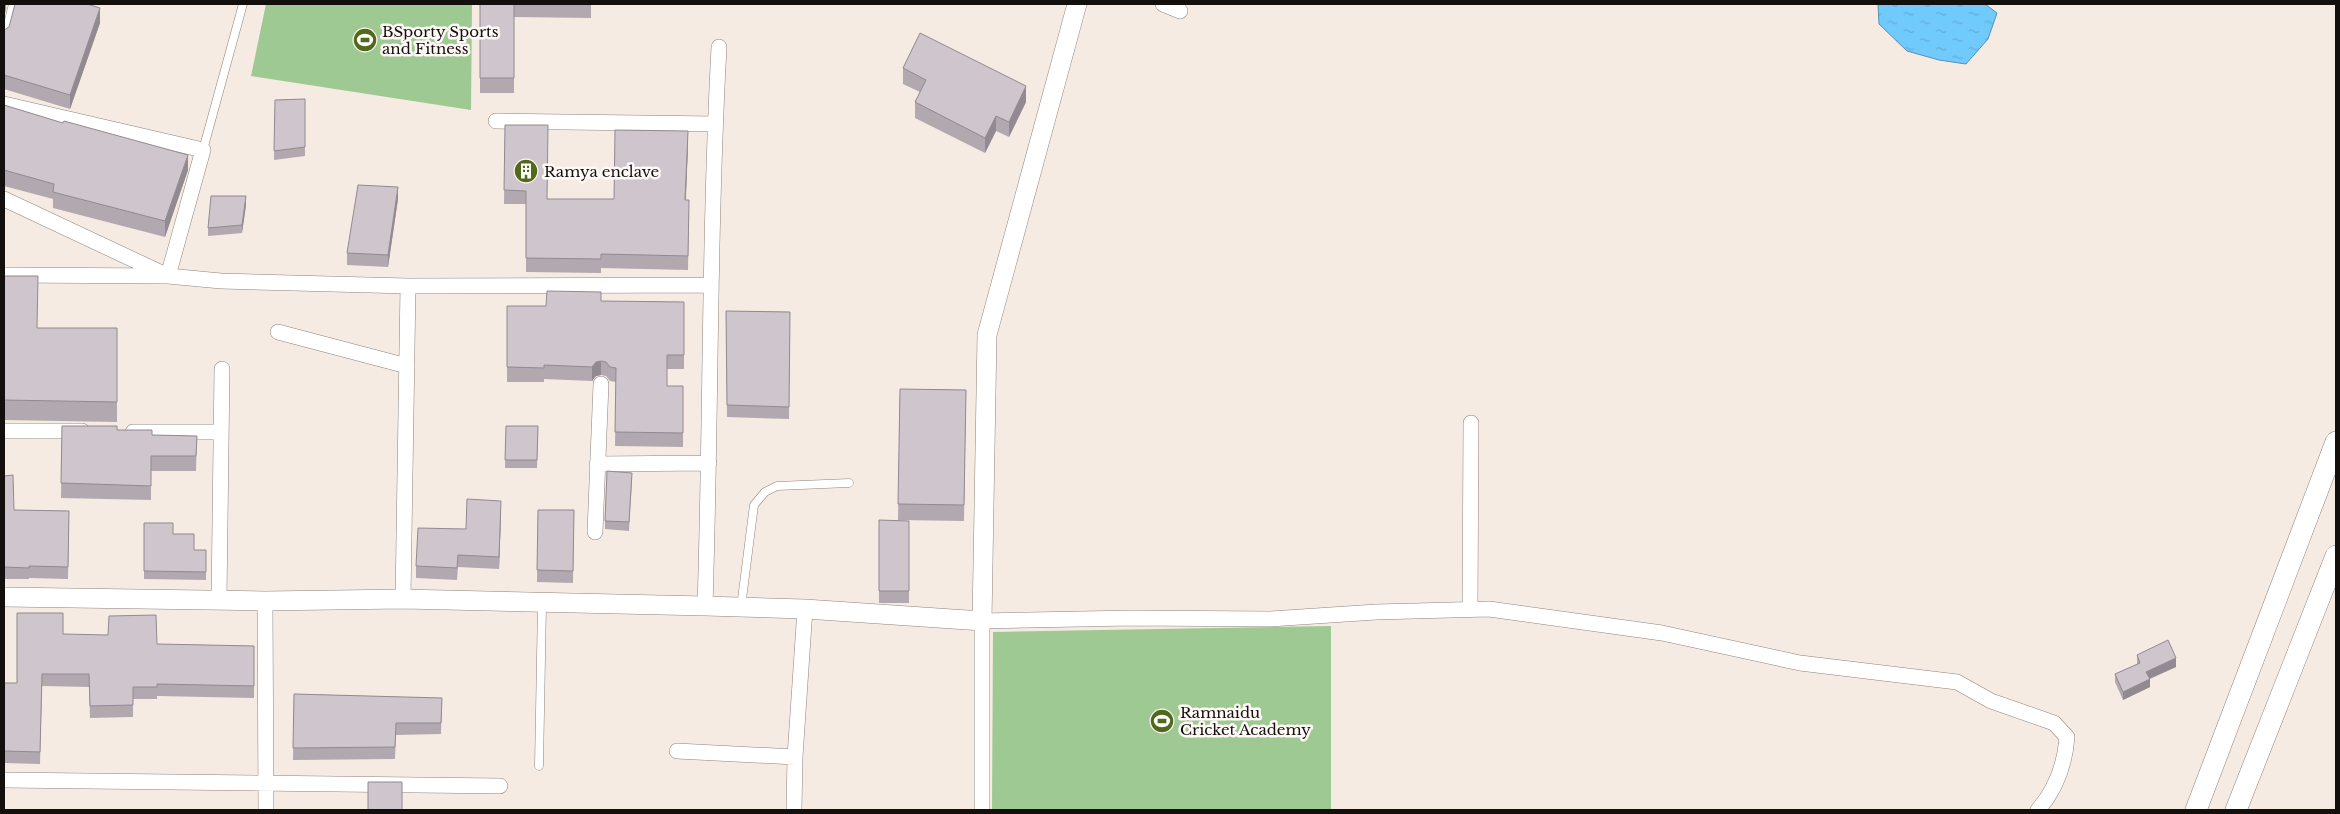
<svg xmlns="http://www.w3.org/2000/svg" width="2340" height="814" font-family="'Libre Baskerville',serif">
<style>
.park{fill:#9fc993}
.water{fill:url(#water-ripples);stroke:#5592b4}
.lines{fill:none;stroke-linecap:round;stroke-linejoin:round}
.service-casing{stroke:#8d847d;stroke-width:9}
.minor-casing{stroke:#8d847d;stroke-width:16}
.tertiary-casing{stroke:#8d847d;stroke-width:20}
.secondary-casing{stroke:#8d847d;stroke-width:22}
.service{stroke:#fff;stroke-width:8}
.minor{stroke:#fff;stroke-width:15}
.tertiary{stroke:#fff;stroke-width:19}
.secondary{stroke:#fff;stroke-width:21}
.wall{fill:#b2a9b0}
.shaded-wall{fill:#918a90}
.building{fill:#cfc5cd;stroke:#918a90}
.labels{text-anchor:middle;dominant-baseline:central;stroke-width:5;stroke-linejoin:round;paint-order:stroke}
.poi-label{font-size:15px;fill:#130f0d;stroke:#fef9f6;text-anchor:start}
</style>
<defs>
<pattern id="water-ripples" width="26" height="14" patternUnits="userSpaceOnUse" patternTransform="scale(1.25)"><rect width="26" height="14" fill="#71cafc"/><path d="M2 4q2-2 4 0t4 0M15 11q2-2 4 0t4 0" fill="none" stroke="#61acd7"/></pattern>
</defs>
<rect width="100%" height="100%" fill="#f6ebe3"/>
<path class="park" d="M266,4H472L471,110L251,76Z
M1331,626V810H992L993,632Z"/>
<path class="water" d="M1878,4H1985L1997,13L1988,39L1966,64L1939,60L1907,51L1879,24Z"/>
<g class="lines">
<g class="service-casing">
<path id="service" d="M4,40L13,4
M203,150L243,4
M741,607L754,505L765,492L777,486L849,483
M539,766L542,604"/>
</g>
<g class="minor-casing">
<path id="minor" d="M1163,4L1180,11
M4,104L203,150L168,276L4,199
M496,121L715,124
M4,275L168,276L221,281L408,286L710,285
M278,332L407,366
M4,431H82
M133,432H221
M597,464L709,463
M595,532L601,384
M403,599L408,286
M219,600L222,369
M265,601L266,810
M705,606C711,420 709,233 719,47
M1470,609L1471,423
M677,751L795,757
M4,780L500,786
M794,810L795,757L805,609
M982,810V621L1132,618L1270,619L1376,612L1489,609L1662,633L1800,663L1957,682L1991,701L2054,723L2067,737C2065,765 2056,789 2038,810"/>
</g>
<g class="tertiary-casing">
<path id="tertiary" d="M4,597L265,601L403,599L705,606L805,609L982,621L987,335L1077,4"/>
</g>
<g class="secondary-casing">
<path id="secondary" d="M2196,810L2336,442
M2236,810L2336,556"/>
</g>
<use href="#service" class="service"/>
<use href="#minor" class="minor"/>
<use href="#tertiary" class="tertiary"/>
<use href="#secondary" class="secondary"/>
</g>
<path class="wall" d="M480,4H591V18L514,17V93H480Z
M100,23L70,109L4,89V30Z
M903,68L1026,102L1009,137L996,131L985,153L915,118V102L920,92L903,84Z
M305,99V156L274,160L275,100Z
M4,105L188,170L165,237L53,208V199L4,186Z
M505,125L547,199H614L688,145L686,200L689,214L688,270L601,268V273L526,272V204H504Z
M398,199L388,267L347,265V253Z
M246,205L242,233L208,236V228Z
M4,276L37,328H117V422L4,420Z
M601,301L684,302V369H667V386H683V447L615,446L616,382L610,381L606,376L601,375L596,376L592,381L544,379V382H507V306H546Z
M726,311L790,312L789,419L727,417Z
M900,389L966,390L964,521L898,520Z
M62,426L152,435L197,436L196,471H151V500L61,498Z
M506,426H538L537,468H505Z
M4,476L14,510L69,511L68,579L29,578V579H4Z
M632,481L629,531L605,529V521Z
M538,510H574L573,583L537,582Z
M501,513L499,569L458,567L457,580L416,578V566L466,529Z
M879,520L909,521V603H879Z
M144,523L173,534L194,550H206V580L144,579Z
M63,635L157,644L254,646V698L157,696V699H133V717L90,718L89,687L42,686L40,764L4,763V683H17Z
M2137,655L2176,667L2150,679V687L2123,700L2115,682V674L2137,664Z
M294,694L442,698L441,734L396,735L395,759L293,760Z"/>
<path class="shaded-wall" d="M4,4H6V9L4,18Z
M100,8V23L70,109V95Z
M1026,86V102L1009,137V122Z
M996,116V131L985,153V138Z
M688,131V145L685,214V200Z
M188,155V170L165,237V221Z
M398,187V199L388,267V255Z
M246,196V205L242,233V225Z
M601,361V375L596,376L592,381V367L596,362Z
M501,501V513L499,569V557Z
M2176,658V667L2146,680V672Z
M2150,679V687L2123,700V692Z"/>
<path class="building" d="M15,4H87L100,8L70,95L4,75V30L9,27Z
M480,4H514V78H480Z
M920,33L1026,86L1009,122L996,116L985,138L915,102L926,80L903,68Z
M305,99V147L274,151L275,100Z
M4,105L63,123L64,121L188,155L165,221L53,192L54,184L4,170Z
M505,125H548L547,199H614L615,130L688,131L685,200H689L688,256L601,254V259L526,258V191L504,190Z
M358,185L398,187L388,255L347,253Z
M211,196H246L242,225L208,228Z
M4,276H38L37,328H117V402L4,400Z
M547,291L601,292V301L684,302V355H667V386H683V433L615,432L616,368L610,367L606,362L601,361L596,362L592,367L544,365V368L507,367V306H546Z
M726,311L790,312L789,407L727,405Z
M900,389L966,390L964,505L898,504Z
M62,426H117V430H152V435L197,436L196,456H151V486L61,483Z
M506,426H538L537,460H505Z
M607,471L632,473L629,522L605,521Z
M13,475L14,510L69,511L68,567L29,566V568L4,567V476Z
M467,499L501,501L499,557L458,555L457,568L416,566L418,528L466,529Z
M538,510H574L573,571L537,570Z
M879,520L909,521V591H879Z
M144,523H173V534H194V550H206V572L144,571Z
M17,613H63V634L108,635L109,616L156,615L157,644L254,646V686L157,684V687H133V705L90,706L89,674H42L40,752L4,751V683H17Z
M2168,640L2176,658L2146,672L2150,679L2123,692L2115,674L2140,663L2137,655Z
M294,694L442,698L441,723H396L395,747L293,748Z
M368,782H402V810H368Z"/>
<defs>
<g id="stadium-disc" transform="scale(1.25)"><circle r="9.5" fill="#51691a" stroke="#fef9f6"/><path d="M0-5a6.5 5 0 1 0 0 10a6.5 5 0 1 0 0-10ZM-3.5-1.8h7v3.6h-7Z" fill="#fff"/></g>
<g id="building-disc" transform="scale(1.25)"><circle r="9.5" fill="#51691a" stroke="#fef9f6"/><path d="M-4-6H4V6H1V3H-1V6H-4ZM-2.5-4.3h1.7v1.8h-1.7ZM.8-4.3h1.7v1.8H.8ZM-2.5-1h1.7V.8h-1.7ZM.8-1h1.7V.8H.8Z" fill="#fff"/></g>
</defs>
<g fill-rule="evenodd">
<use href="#stadium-disc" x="365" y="40"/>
<use href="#building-disc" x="526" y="171"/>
<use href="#stadium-disc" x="1162" y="721"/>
</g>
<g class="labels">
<g class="poi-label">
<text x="382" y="31">BSporty Sports<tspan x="382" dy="17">and Fitness</tspan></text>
<text x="544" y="171">Ramya enclave</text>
<text x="1180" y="712">Ramnaidu<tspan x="1180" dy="17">Cricket Academy</tspan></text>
</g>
</g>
<rect width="2340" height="814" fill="none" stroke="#130f0d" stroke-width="10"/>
</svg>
